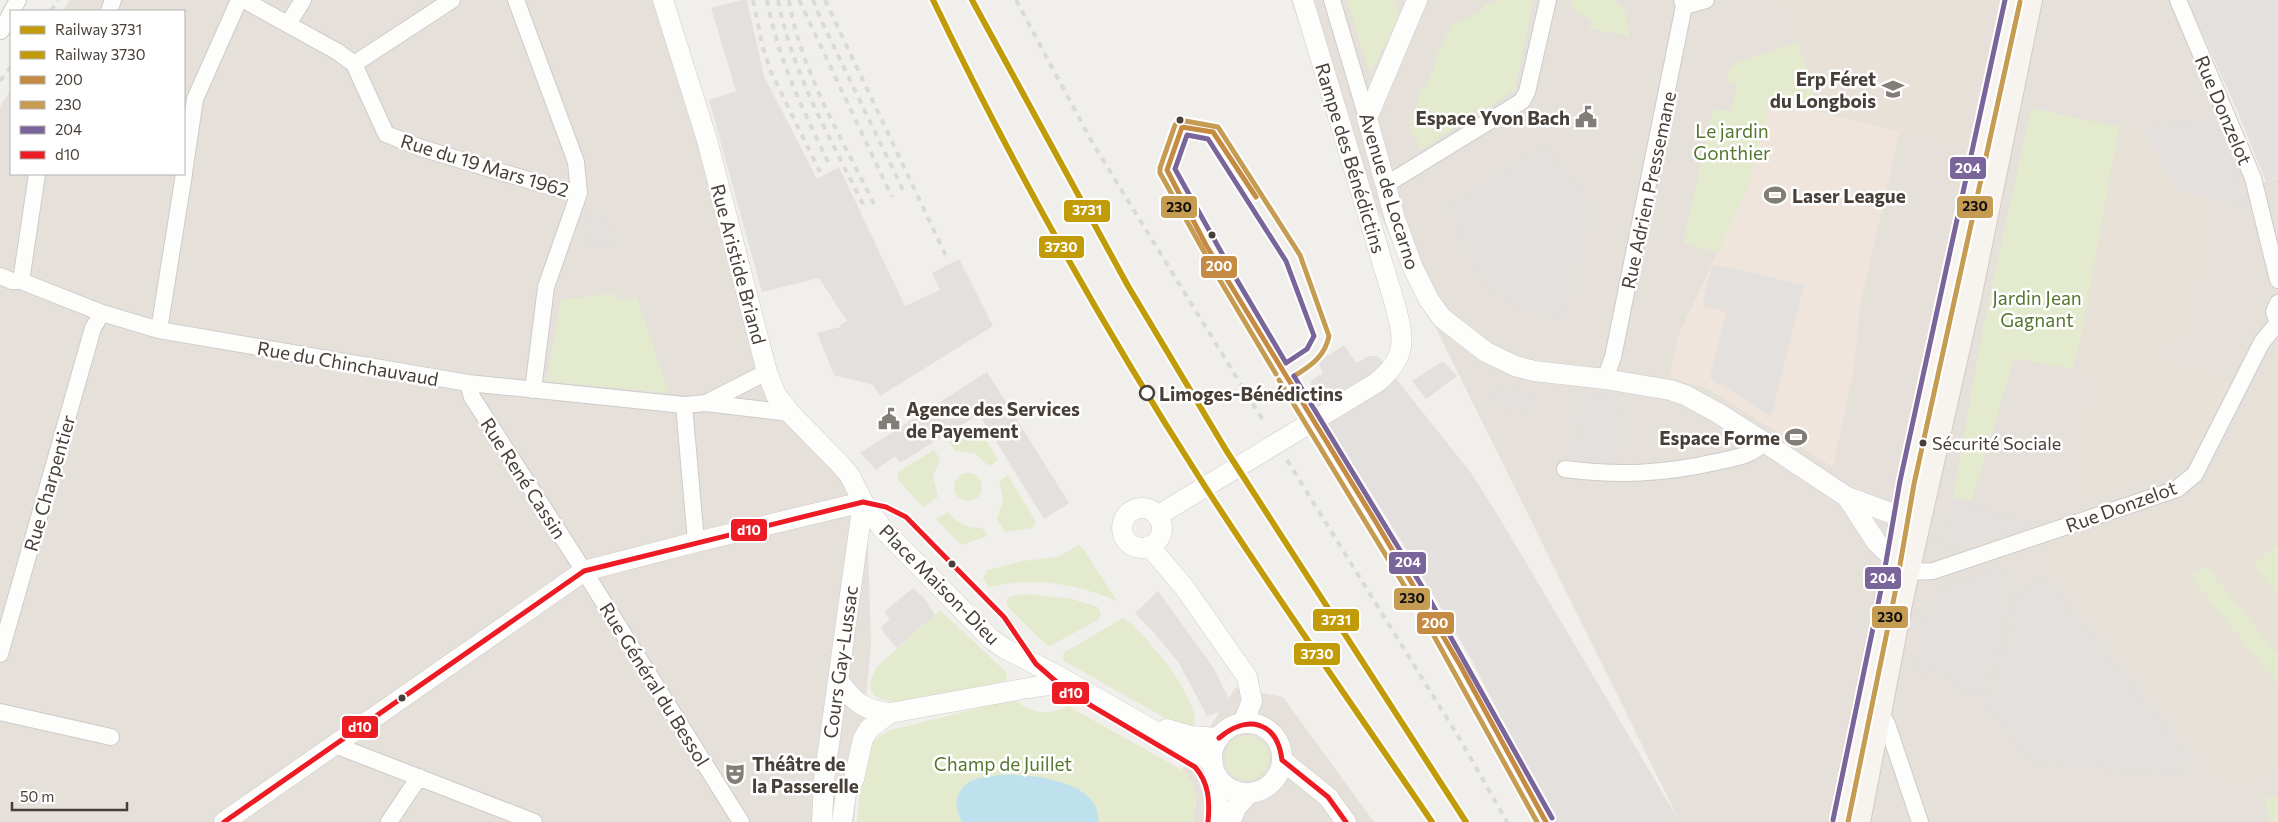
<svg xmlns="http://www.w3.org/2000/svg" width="2278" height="822" font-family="Commissioner,sans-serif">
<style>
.residential{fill:#e5e0da}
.commercial{fill:#f0e5dd}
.industrial{fill:#e4e0dd}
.education{fill:#e7e1d8}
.green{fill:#e3eacd}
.parking{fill:#e3e0dd}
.water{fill:#bfe1ed}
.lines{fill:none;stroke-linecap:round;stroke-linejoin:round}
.minor-casing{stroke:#cecbc8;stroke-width:18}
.tertiary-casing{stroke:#cecbc8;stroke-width:21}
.secondary-casing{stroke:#d0cbc3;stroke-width:24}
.minor{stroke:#fdfdfc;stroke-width:16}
.tertiary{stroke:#fdfdfc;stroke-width:20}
.secondary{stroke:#f7f4ef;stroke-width:22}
.rail{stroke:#dadad9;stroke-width:4;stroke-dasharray:6 6;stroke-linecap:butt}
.bus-1-casing{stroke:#fff;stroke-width:9}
.bus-2-casing{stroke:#fff;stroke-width:9}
.bus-3-casing{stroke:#fff;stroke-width:9}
.bus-4-casing{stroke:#fff;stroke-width:9}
.bus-1{stroke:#c58b43;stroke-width:5}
.bus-2{stroke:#c69c52;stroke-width:5}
.bus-3{stroke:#7a659a;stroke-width:5}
.bus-4{stroke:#ed1c24;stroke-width:5}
.rail-1-casing{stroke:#fff;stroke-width:10}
.rail-2-casing{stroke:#fff;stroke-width:10}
.rail-1{stroke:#c29b08;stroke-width:6}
.rail-2{stroke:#c29b08;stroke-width:6}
.bus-dot{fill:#473f38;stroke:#fff;stroke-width:2}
.stop-dot{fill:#fff;stroke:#473f38;stroke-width:2.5}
.labels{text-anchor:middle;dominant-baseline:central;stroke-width:5;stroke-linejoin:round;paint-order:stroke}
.bus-label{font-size:18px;fill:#473f38;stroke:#fff;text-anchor:start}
.poi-label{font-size:19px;font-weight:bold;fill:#473f38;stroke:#fff;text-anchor:end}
.street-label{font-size:19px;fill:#473f38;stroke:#fff}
.park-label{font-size:19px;fill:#54762e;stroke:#fff}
.stop-label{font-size:19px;font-weight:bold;fill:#473f38;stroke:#fff;text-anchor:start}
.line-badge{stroke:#fff;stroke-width:2}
.badge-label{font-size:14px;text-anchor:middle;font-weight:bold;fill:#fff}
.pale-badge-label{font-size:14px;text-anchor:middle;font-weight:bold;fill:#111}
</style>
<rect width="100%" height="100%" fill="#f1efec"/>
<path class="residential" d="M70,0H663L767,372L863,502L868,545L871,645L854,822H0V107L11,89V174H184V11H63Z
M1291,0H2170L2248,188L2278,178V822H1680L1331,116Z
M1235,688L1283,697L1374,822H1193L1196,800L1187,774L1182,770Z"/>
<path class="commercial" d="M1770,101L1900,131L1860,306L1854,368L1833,467L1708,389L1669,377L1678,336L1748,188Z"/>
<path class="industrial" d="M2187,0H2278V177L2266,182L2237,110Z"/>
<path class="education" d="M1784,0H1992L1961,145L1819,112Z
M2119,127L2142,132L2177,190L2213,199L2184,338L2165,339L2161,358L2230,384L2193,455L2169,474L2077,498L2093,391L2080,341Z
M2273,358L2278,363V764L2257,780L2227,784L2043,556L2060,543L2185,501L2211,479Z"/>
<path class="green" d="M1347,0H1396L1399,17L1370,74Z
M1502,0H1533L1515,90L1420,150L1416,137H1413L1409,127L1412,126L1410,120L1420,98L1418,96L1423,86L1425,87L1437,61L1434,59L1450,30L1448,27L1484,9L1483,6Z
M1570,0H1615L1626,13L1630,38L1624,35L1590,29L1591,20L1576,13Z
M1798,43L1819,112L1770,101L1748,188L1718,252L1683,243L1713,109L1731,111L1737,85L1727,81L1730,68L1737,63Z
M2031,108L2119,127L2080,341L2072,369L2014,358L1972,501L1953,497L1984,322Z
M614,294L615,301L637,297L669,393L547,381L561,299Z
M971,427L979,428L998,460L989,466L974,453L955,451L949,441Z
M934,450L940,459L933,476L938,497L923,507L898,480V472Z
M954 487a14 14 0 1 1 28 0a14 14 0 1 1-28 0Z
M1008,475L1036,522L1033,528L1005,532L997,519L1003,500L999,481Z
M948,512C957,524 966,528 982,528L988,536L961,545L936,519Z
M2278,544V595L2253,564Z
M1078,545L1083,548L1117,601C1075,583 1034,577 989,587L983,579L987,570L1023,561L1058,557Z
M2206,566L2278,655V684L2191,577Z
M1025,594L1072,599L1098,607L1101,614L1099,619L1050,646L1044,643L1007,606V599L1011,596Z
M940,610L1007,673V679L1002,682L897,702C871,701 863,688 878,666Z
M1123,618C1142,628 1206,706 1193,726L1183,728L1064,661L1063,655L1065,652Z
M1015,699C1029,714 1050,716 1068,706L1182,770C1200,785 1195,801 1193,822H857C860,798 860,769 870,747C874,739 882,735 888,731Z
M1225 758a22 22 0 1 1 44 0a22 22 0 1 1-44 0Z
M2278,795V822H2270L2264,800Z"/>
<path class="parking" d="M741,0H747L764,76L817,179L839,167L905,306L940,290L932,273L959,259L993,326L880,396L873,385L834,375L817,333L840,327V325L847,321L819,278L762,292L709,100L736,91L711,8Z
M2215,119L2244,195L2248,207L2177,190L2142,132L2145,128Z
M1544,145L1594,208L1581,249L1566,319L1525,312L1487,287L1470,263L1449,205Z
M603,211L616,245L587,247L585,216Z
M1712,264L1804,285L1771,416L1710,378L1726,312L1702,306Z
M1344,345L1356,363L1369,356H1378L1471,473L1496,512L1680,822H1555L1469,655L1394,529L1313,401L1311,381L1323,373L1318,362Z
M1443,361L1457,376L1426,399L1412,381Z
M987,372L1069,503L1044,519L979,414L900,463L895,456L876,470L860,453Z
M1495,387L1535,395L1538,411L1500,408L1489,394Z
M1578,391L1621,397V409L1618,424L1621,425L1622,435L1615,456L1617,462L1612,468L1562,462L1581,430L1570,427L1578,405Z
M1952,501L2037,523L1940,554Z
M2004,565L2010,612L1984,695L1960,692L1944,670L1913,674L1930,602L1940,589Z
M2043,575L2189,756L2180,774L2032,763L1987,706L2016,615L2015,597Z
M913,588L926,600L935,615L897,648L883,632L881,627L890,619L884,612Z
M1158,591L1213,667L1231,703L1229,709L1207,716L1179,663L1155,634L1135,613Z"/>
<path class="water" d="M998,775C1027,773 1103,780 1098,822H962C953,808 955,789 971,781C979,777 989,777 998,775Z"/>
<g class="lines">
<g class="minor-casing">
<path id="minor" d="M244,0L338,52L354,64L386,134L421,148L555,188L579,193
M516,0L576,162L579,193L546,287L533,390
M1332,0L1367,118
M2178,0L2253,178L2278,280
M1684,6L1706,0
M109,11L113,0
M288,24L303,0
M1,31L18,0
M354,64L452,0
M184,172L195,99L239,0
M1387,184L1522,101L1527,92L1548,0
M0,276L12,281H21L102,313L159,330L468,383L684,405L706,403L790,413
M21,281L37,174
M2278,303L2274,312L2278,323
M159,330L184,174
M1605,379L1613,357L1684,6L1682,0
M468,383L472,397L584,571L741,822
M706,403L767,372
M684,405L696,542
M1565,469C1619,476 1663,474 1716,462C1734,458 1752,456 1764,442
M1908,572L1933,571L2177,489L2195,474L2262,342L2278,323
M0,654L93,328L102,313
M0,712L111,737
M1881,714L1887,724L1920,822
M335,745L534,822
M389,822L419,777"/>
</g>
<g class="tertiary-casing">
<path id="tertiary" d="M663,0L707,140L767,372L776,395L790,413L841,465L850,476L863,502L882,528L991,639L1004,648L1060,677L1170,740L1204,756L1213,764
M1417,0L1367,118L1395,219L1413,268L1429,300L1442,318L1486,352L1515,366L1534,371L1605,379L1670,390L1685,395L1718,413L1764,442L1847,497L1915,522
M1847,497L1877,543L1903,567
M1122 528a20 20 0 1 1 40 0a20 20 0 1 1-40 0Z
M1157,516L1376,383C1409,357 1404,337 1394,301L1303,0
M1150,547L1184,587L1247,677L1252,701L1243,723
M838,680C853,701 864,711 890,713L1028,688L1049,685L1073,686
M1212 758a35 35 0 1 1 70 0a35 35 0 1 1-70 0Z
M1167,729L1191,736L1219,738
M1282,760L1328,797L1346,822
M224,822L584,571L696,542L863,502
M822,822L824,780L863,502
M842,822L846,793L854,779L863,739L869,729L890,713
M1214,822L1222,782
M1230,822L1236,808L1249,793"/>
</g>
<g class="secondary-casing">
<path id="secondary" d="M1840,822L1889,586L1907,483L2013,0
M1859,822L1902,599L1969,303L2031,0"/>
</g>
<use href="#minor" class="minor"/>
<use href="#tertiary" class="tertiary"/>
<use href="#secondary" class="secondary"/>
<path class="rail" d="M753,0L763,48L771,72L820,172
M767,0C779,63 803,109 830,166
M778,0C792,74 832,141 865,208
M789,0C800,70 843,140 874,204
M799,0L892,197
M813,0L822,22L903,190
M825,0L946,256
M1016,0L1092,142L1264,422
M51,11L58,0
M0,81L11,67
M1287,460L1461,741L1507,822"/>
<g class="bus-1-casing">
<path id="bus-1" d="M1256,197L1213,132L1182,127L1167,170L1206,245L1377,524L1460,665L1546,822"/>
</g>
<g class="bus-2-casing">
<path id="bus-2" d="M1276,374L1221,282L1160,173V168L1175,125L1180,120L1218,127L1300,255L1329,336C1325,356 1311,366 1294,376
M1279,380L1424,618L1537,822
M1848,822L1896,588L1914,484L2020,2"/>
</g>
<g class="bus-3-casing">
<path id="bus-3" d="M1187,135L1208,139L1286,261L1314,336L1307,349L1286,363L1234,275L1175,169Z
M1294,376L1426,593L1552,818
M1833,820L1882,585L1900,481L2005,0"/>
</g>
<g class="bus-4-casing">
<path id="bus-4" d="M1219,738C1247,714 1277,721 1282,760
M1282,760L1328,797L1346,822
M224,822L584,571L863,502L886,507L906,517L1004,617L1036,664L1068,692L1195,767C1209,783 1210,801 1208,822"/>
</g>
<use href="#bus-1" class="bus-1"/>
<use href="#bus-2" class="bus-2"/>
<use href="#bus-3" class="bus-3"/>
<use href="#bus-4" class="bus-4"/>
<g class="rail-1-casing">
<path id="rail-1" d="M972,0L1128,286L1226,450L1466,822"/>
</g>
<g class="rail-2-casing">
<path id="rail-2" d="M933,0C1012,164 1101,324 1199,477C1274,594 1354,707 1432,822"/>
</g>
<use href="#rail-1" class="rail-1"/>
<use href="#rail-2" class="rail-2"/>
</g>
<defs>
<g id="university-bare" transform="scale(1.725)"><path d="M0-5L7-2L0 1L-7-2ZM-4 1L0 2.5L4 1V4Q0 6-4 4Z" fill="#827d77" stroke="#fff" stroke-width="2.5" paint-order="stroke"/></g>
<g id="civic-bare" transform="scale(1.725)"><path d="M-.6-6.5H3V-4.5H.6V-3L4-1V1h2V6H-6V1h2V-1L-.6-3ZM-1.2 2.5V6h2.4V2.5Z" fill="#827d77" stroke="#fff" stroke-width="2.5" paint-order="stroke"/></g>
<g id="stadium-bare" transform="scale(1.725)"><path d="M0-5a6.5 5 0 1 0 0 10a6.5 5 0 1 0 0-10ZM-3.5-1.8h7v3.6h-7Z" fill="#827d77" stroke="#fff" stroke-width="2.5" paint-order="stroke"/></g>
<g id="theatre-bare" transform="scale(1.725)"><path d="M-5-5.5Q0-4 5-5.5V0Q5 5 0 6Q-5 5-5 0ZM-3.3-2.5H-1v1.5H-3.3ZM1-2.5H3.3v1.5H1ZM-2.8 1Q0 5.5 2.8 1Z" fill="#827d77" stroke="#fff" stroke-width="2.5" paint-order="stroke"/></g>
</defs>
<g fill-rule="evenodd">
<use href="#university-bare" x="1893" y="89"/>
<use href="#civic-bare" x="1586" y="117"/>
<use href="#stadium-bare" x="1775" y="195"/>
<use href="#civic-bare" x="889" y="419"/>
<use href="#stadium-bare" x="1796" y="437"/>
<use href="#theatre-bare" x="735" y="774"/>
</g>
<g class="bus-dot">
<circle cx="1180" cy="120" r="4.5"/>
<circle cx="1212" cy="235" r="4.5"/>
<circle cx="1923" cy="443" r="4.5"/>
<circle cx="952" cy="564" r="4.5"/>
<circle cx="402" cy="698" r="4.5"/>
</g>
<circle class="stop-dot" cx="1147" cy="393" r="7"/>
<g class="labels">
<g class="bus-label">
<text x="1932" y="443">Sécurité Sociale</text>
</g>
<g class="poi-label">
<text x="1876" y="78">Erp Féret<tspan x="1876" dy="22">du Longbois</tspan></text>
<text x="1570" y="117">Espace Yvon Bach</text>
<text x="1792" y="195" text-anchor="start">Laser League</text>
<text x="906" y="408" text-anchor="start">Agence des Services<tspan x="906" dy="22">de Payement</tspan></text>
<text x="1780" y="437">Espace Forme</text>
<text x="752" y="763" text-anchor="start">Théâtre de<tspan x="752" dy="22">la Passerelle</tspan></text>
</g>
<g class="street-label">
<text transform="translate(2224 110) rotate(67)">Rue Donzelot</text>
<text transform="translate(1351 158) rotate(73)">Rampe des Bénédictins</text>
<text transform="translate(485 165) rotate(17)">Rue du 19 Mars 1962</text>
<text transform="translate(1648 190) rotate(-78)">Rue Adrien Pressemane</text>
<text transform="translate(1390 191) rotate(73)">Avenue de Locarno</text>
<text transform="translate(739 264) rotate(75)">Rue Aristide Briand</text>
<text transform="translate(348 363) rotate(10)">Rue du Chinchauvaud</text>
<text transform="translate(524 478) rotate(57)">Rue René Cassin</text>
<text transform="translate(49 483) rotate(-74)">Rue Charpentier</text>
<text transform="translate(2121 506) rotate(-20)">Rue Donzelot</text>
<text transform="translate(940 584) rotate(45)">Place Maison-Dieu</text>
<text transform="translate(840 662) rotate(-82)">Cours Gay-Lussac</text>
<text transform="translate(655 684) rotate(58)">Rue Général du Bessol</text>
</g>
<g class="park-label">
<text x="1732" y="130">Le jardin<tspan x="1732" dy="22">Gonthier</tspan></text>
<text x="2037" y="297">Jardin Jean<tspan x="2037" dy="22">Gagnant</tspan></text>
<text x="1003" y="763">Champ de Juillet</text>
</g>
<g class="stop-label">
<text x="1159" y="393">Limoges-Bénédictins</text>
</g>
</g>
<g class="line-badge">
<rect x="1949" y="156" width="38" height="24" rx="5" fill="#7a659a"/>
<rect x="1956" y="195" width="38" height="24" rx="5" fill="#c69c52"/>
<rect x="1160" y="195" width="38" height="24" rx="5" fill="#c69c52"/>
<rect x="1063" y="199" width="48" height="24" rx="5" fill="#c29b08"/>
<rect x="1038" y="235" width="47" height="24" rx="5" fill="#c29b08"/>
<rect x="1200" y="255" width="38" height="24" rx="5" fill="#c58b43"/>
<rect x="730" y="518" width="38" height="24" rx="5" fill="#ed1c24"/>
<rect x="1388" y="551" width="39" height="24" rx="5" fill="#7a659a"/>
<rect x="1864" y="566" width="38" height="24" rx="5" fill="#7a659a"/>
<rect x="1393" y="587" width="38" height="24" rx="5" fill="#c69c52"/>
<rect x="1871" y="605" width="38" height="24" rx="5" fill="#c69c52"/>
<rect x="1312" y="608" width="48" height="24" rx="5" fill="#c29b08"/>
<rect x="1416" y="611" width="39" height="24" rx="5" fill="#c58b43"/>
<rect x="1293" y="642" width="48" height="24" rx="5" fill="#c29b08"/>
<rect x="1051" y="681" width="39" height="24" rx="5" fill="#ed1c24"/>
<rect x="341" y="715" width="38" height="24" rx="5" fill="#ed1c24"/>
</g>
<g class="badge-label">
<text x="1968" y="173">204</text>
<text x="1087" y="215">3731</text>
<text x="1061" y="252">3730</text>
<text x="1219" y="271">200</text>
<text x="749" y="535">d10</text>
<text x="1408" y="567">204</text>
<text x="1883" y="583">204</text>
<text x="1336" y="625">3731</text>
<text x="1435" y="628">200</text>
<text x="1317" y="659">3730</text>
<text x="1071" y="698">d10</text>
<text x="360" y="732">d10</text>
</g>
<g class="pale-badge-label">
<text x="1975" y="211">230</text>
<text x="1179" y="212">230</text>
<text x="1412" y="603">230</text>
<text x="1890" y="622">230</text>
</g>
<rect x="10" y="10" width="175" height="165" fill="#ffffff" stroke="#b5b2af"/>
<rect x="20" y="26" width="25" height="8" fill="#c29b08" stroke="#b5b2af"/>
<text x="55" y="35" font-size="15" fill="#473f38">Railway 3731</text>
<rect x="20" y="51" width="25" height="8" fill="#c29b08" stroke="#b5b2af"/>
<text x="55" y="60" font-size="15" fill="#473f38">Railway 3730</text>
<rect x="20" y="76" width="25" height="8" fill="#c58b43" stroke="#b5b2af"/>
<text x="55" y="85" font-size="15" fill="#473f38">200</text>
<rect x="20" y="101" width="25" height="8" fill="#c69c52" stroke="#b5b2af"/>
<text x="55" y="110" font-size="15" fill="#473f38">230</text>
<rect x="20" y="126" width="25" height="8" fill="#7a659a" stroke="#b5b2af"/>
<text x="55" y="135" font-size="15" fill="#473f38">204</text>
<rect x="20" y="151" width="25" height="8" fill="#ed1c24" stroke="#b5b2af"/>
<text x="55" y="160" font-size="15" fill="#473f38">d10</text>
<path d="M12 802v8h115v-8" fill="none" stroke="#473f38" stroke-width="2.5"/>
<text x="20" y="802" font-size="15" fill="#473f38" stroke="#ffffff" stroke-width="4" paint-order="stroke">50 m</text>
</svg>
